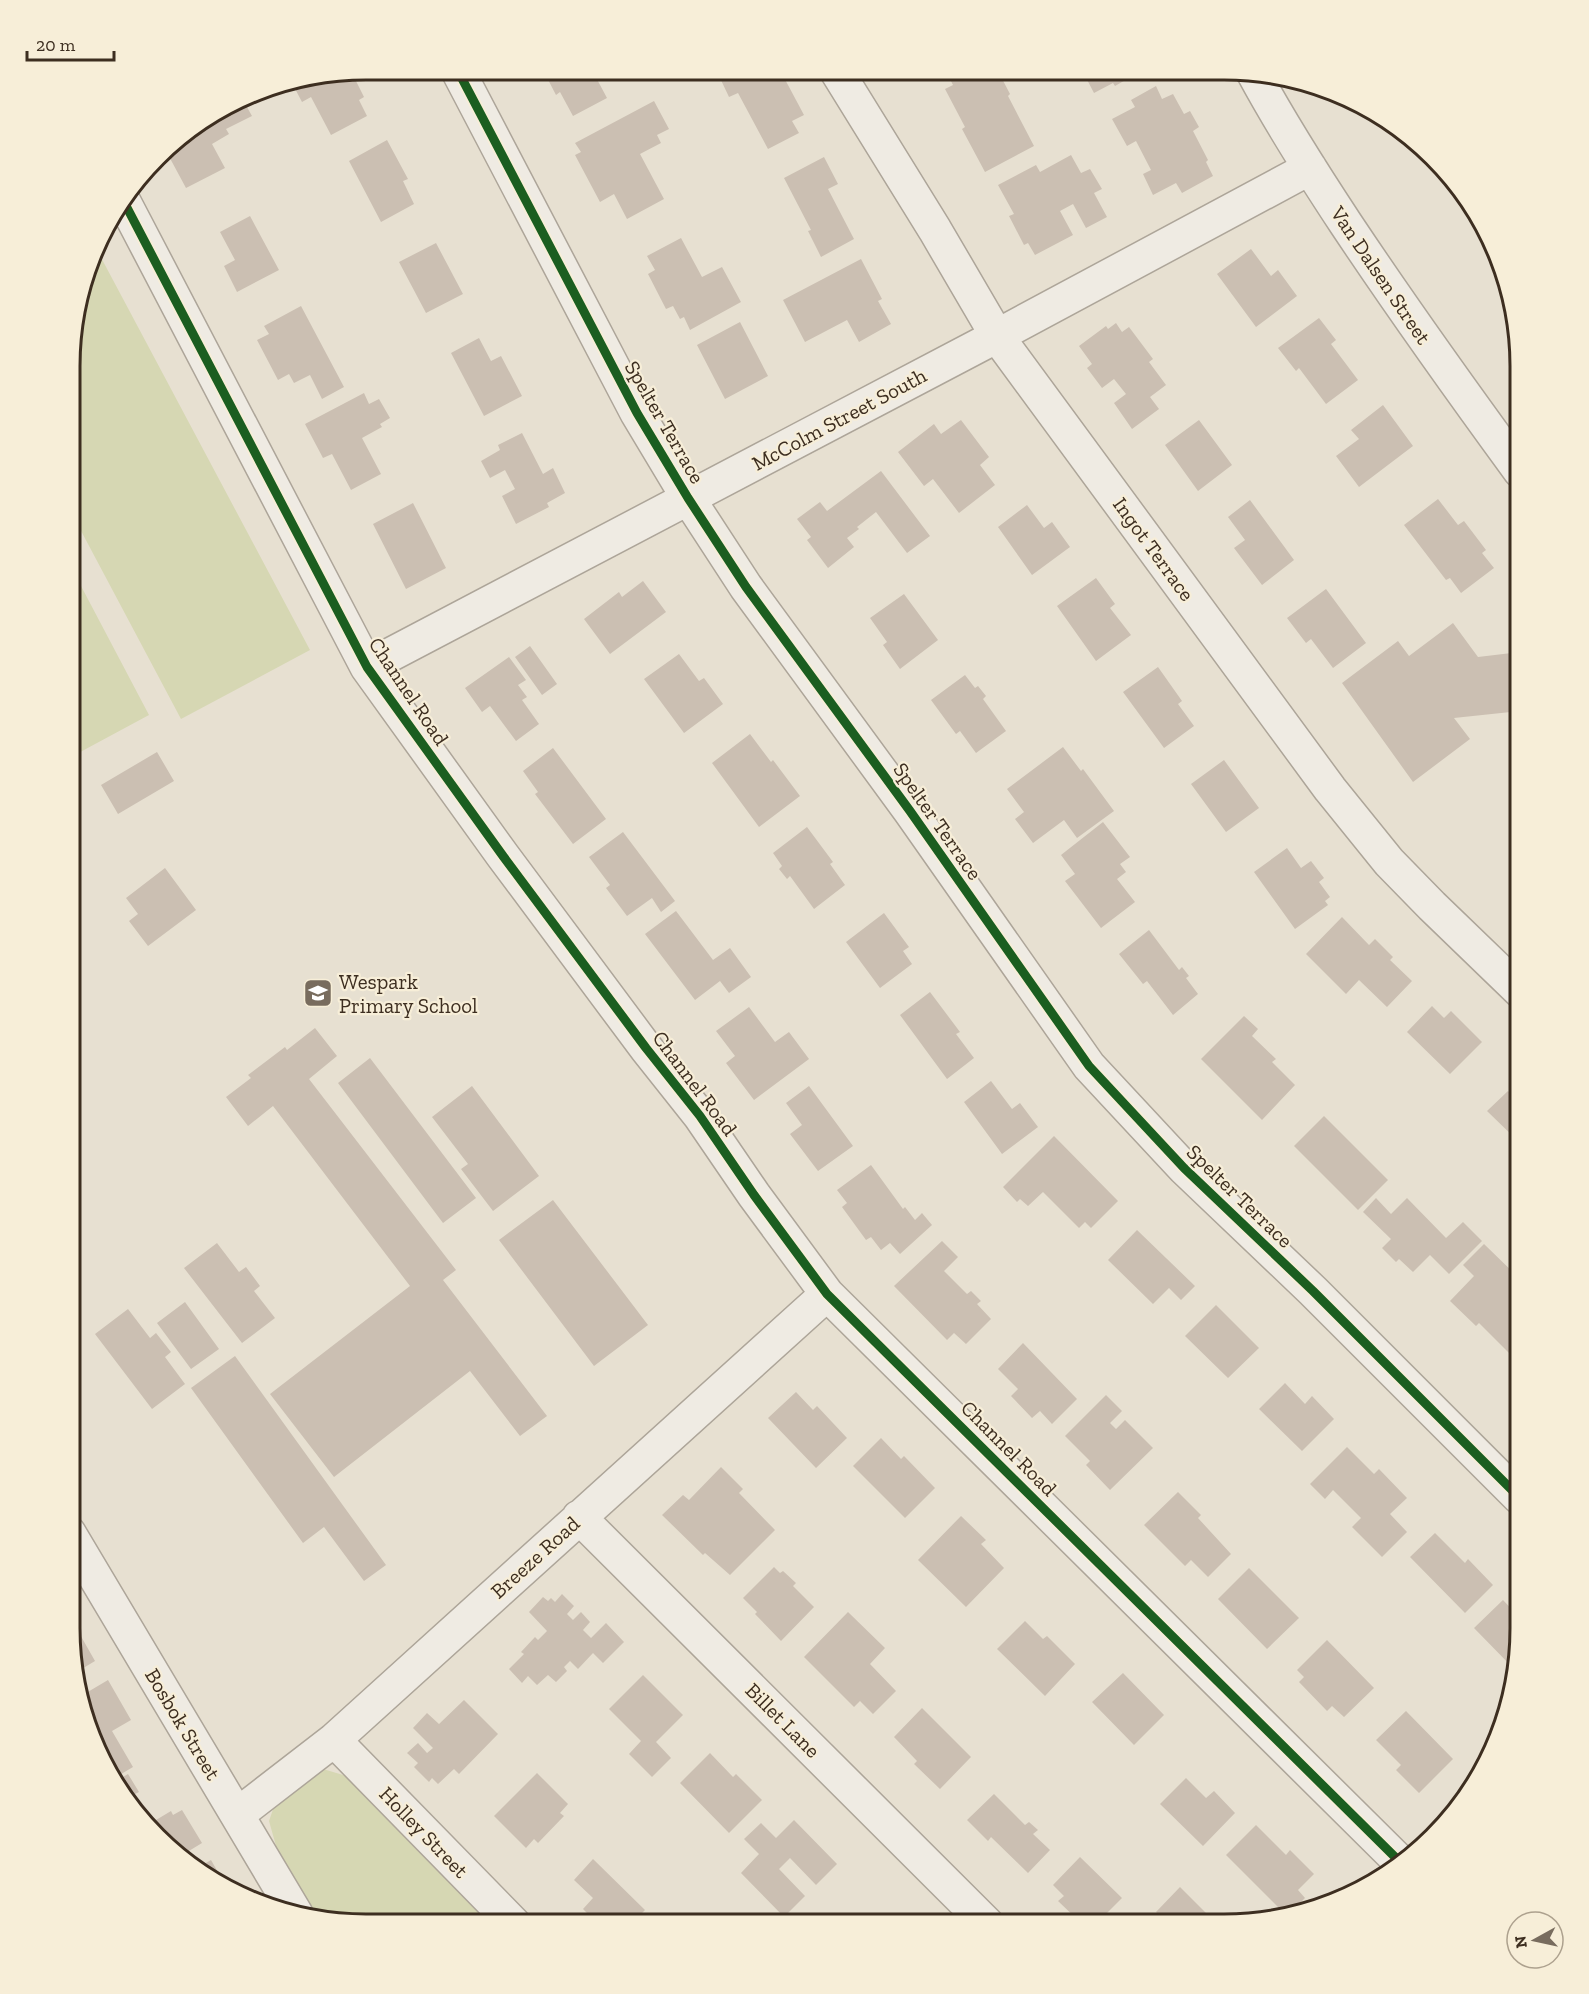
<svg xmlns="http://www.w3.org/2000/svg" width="1589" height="1994" font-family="'Zilla Slab',serif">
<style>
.green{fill:#d6d7b3}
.building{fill:#cbbfb2}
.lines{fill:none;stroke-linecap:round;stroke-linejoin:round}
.minor-casing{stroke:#ada599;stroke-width:36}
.minor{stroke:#efebe3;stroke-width:33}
.cycleway-casing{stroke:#f7eed8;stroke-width:13}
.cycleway{stroke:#1b5e20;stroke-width:9}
.labels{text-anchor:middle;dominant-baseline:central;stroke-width:4.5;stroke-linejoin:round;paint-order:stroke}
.street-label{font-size:21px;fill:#3d2e20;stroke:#f7eed8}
.poi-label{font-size:21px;fill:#3d2e20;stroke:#f7eed8;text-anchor:start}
.rim{fill:none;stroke:#3d2e20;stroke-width:3}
</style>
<rect width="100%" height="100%" fill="#e7e0d1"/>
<path class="green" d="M97,250L310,650L181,719L71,512L72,326Z
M71,567L149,715L71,757Z
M323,1769L360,1780L502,1924H346L316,1919L280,1860L269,1821L279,1792Z"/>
<path class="building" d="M543,70H592L607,98L573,116L560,92L556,95Z
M735,70H757L759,72L763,70H780L804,115L792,121L799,133L768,149L738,93L729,97L720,78Z
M351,71L364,97L359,100L367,116L331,135L311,97L302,102L291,81Z
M946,71H998L1010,94L1008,96L1034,146L985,172L962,129L965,127L945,89L953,85Z
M1061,71H1148L1138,77L1136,74L1115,86L1113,83L1094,93L1083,72L1066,81Z
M1156,86L1162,99L1173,94L1184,114L1190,111L1199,127L1193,131L1208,160L1206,162L1213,176L1182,193L1176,183L1153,195L1143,174L1151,170L1136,141L1127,146L1112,119L1135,107L1131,100Z
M243,100L252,116L226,129L229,134L212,144L225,168L186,188L165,149L170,142Z
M654,101L669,129L657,135L661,143L640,154L664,199L627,219L614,194L600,202L575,155L581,152L575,143Z
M387,140L408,179L403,181L414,204L381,222L349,161Z
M1071,155L1081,173L1090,169L1102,189L1094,193L1107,217L1086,228L1073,204L1060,211L1073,235L1035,255L1028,243L1024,245L1009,216L1014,214L998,185L1036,165L1040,172Z
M824,157L838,184L828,189L854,239L821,257L808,231L811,230L784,178Z
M250,216L279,270L237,292L224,266L235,260L220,232Z
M681,238L702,277L722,267L741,302L690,330L684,317L680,319L673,306L666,309L648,274L655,270L647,256Z
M436,243L463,294L426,313L399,262Z
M1251,249L1271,276L1278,270L1297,296L1256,327L1217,274Z
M861,259L882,299L878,301L891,324L859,342L847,320L805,342L783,300Z
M301,306L344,387L322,399L310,375L294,383L289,374L278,380L257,340L269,334L264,326Z
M1319,318L1336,340L1331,344L1358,380L1326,404L1299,368L1296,371L1278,348Z
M740,322L768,376L725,399L697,345Z
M1116,323L1122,332L1129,327L1153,359L1149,362L1166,385L1150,397L1159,409L1132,429L1114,403L1126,394L1114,379L1102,388L1087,368L1092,364L1079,346L1106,326L1108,329Z
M479,338L491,361L501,356L522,396L484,416L451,353Z
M364,393L369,404L379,399L390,418L380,424L382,427L362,438L381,474L351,490L332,454L323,458L305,424Z
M1383,405L1413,446L1359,487L1336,456L1359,439L1351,430Z
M961,420L989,457L980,465L995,485L959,513L933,479L924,486L898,452L934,424L941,434Z
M1199,420L1232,465L1198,491L1165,445Z
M522,433L543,474L553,468L565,493L547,503L549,507L516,524L502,496L515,489L505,470L490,478L481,461L500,450L498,445Z
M881,471L930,536L907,553L876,512L857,527L859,529L847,538L854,547L828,568L807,540L811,537L797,519L820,502L827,511Z
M1438,499L1458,525L1464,521L1486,550L1482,553L1494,568L1461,593L1450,578L1446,580L1404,525Z
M1250,500L1294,560L1262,585L1234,548L1245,540L1228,517Z
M413,503L446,568L406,589L373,524Z
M1027,505L1044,528L1052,522L1070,547L1032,575L998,527Z
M1096,578L1115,604L1110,608L1131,635L1096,661L1057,606Z
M643,581L666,612L610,654L584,619L619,592L622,597Z
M1326,589L1366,643L1333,668L1311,639L1306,643L1287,618Z
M904,594L938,640L900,669L883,645L887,642L870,618Z
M1453,623L1478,657L1520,652V711L1454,718L1470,739L1413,782L1342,683L1398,641L1409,656Z
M530,646L557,684L542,695L515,657Z
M679,654L699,681L704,678L723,704L684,733L644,679Z
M509,657L526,680L518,685L527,697L522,700L539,724L516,741L490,706L482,712L465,688Z
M1158,667L1182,701L1178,704L1194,726L1164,748L1123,692Z
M965,675L975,688L978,686L986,696L983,699L1006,731L976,753L960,731L956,734L931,700Z
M750,734L771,762L773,760L800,796L759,827L712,763Z
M1063,747L1081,771L1083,769L1114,811L1077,838L1064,820L1033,843L1015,819L1024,812L1007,789Z
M553,748L606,819L573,844L535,794L538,792L523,771Z
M157,752L174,781L118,814L101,785Z
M1224,760L1259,808L1226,832L1191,784Z
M1103,822L1130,857L1120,864L1126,872L1117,879L1135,902L1101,928L1065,881L1075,874L1061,855Z
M807,827L833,862L830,864L845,885L814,909L790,876L787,879L779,869L782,866L773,853Z
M623,832L675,901L661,912L652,898L627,916L606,888L610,885L589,857Z
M1287,848L1301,868L1311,861L1324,878L1319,882L1330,897L1325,901L1328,905L1295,929L1254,872Z
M165,868L196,910L148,946L129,921L138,914L126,898Z
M676,911L713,960L730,948L751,977L729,993L720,981L695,1000L645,934Z
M884,913L909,947L903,951L912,964L880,988L846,942Z
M1342,917L1369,945L1375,939L1393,957L1390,960L1412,981L1387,1007L1359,980L1346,994L1306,954Z
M1149,930L1179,970L1182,967L1189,976L1186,978L1198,994L1173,1015L1147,981L1143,984L1119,954Z
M930,992L960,1032L956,1034L974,1058L947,1079L900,1015Z
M1432,1006L1444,1018L1451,1011L1482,1042L1450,1074L1407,1032Z
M749,1007L775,1042L789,1032L809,1059L754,1100L726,1063L735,1056L716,1031Z
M1244,1016L1258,1029L1252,1036L1276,1059L1272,1062L1295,1085L1262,1120L1201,1059Z
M315,1028L337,1056L309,1079L456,1270L443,1280L547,1416L520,1436L470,1371L334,1477L270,1394L410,1286L273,1106L248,1126L226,1097L251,1078L248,1075L285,1047L287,1050Z
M370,1058L476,1198L443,1223L338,1083Z
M991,1081L1012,1109L1020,1103L1038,1127L1002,1154L964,1102Z
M472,1086L539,1176L493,1211L461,1169L468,1164L432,1117Z
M809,1086L853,1146L818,1171L790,1134L802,1125L786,1103Z
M1508,1091L1520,1103V1143L1487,1111Z
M1324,1116L1388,1180L1358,1210L1294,1146Z
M1054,1136L1118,1201L1091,1228L1085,1222L1079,1228L1043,1192L1028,1206L1020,1199L1017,1202L1003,1187Z
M871,1165L903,1209L905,1207L915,1220L922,1213L932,1225L900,1254L890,1243L881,1250L871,1237L866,1240L842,1207L847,1203L837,1190Z
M1376,1198L1391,1214L1407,1198L1446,1238L1463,1222L1482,1241L1449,1274L1430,1255L1413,1272L1399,1259L1396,1262L1382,1248L1391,1239L1363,1212Z
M553,1200L648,1325L594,1366L499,1240Z
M1137,1230L1195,1286L1181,1300L1169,1288L1153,1304L1108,1260Z
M942,1241L958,1257L944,1271L967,1294L971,1291L981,1301L977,1304L991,1319L966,1344L954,1333L947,1340L894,1286Z
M217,1243L239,1272L246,1267L260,1286L254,1291L275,1318L242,1343L184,1268Z
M1484,1244L1520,1279V1282L1510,1292L1520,1302V1345L1510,1354L1479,1323L1476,1326L1450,1301L1474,1276L1463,1265Z
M185,1302L219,1349L191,1369L157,1323Z
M1216,1305L1259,1348L1228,1378L1185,1336Z
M128,1309L150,1338L156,1333L171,1352L165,1357L185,1384L152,1409L95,1334Z
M1023,1343L1077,1399L1052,1424L1040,1411L1032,1418L1011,1396L1018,1389L998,1369Z
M235,1356L386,1565L364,1581L324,1527L303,1543L191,1388Z
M1285,1383L1305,1404L1312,1396L1334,1419L1302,1451L1259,1409Z
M796,1392L813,1410L817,1406L847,1438L816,1468L768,1418Z
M1106,1395L1122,1411L1110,1423L1116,1429L1125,1420L1153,1448L1110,1490L1086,1465L1090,1461L1065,1436Z
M881,1438L901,1459L904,1456L935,1488L905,1518L853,1466Z
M1347,1447L1374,1474L1379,1469L1407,1498L1390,1514L1407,1532L1382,1557L1352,1527L1361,1518L1333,1490L1325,1499L1310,1484Z
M721,1467L743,1489L739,1493L775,1530L730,1575L705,1553L703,1555L662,1515L683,1495L689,1500Z
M1178,1492L1201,1515L1198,1518L1231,1554L1208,1577L1191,1560L1185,1566L1144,1525Z
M961,1516L986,1540L981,1544L1004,1568L966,1607L918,1560Z
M1435,1533L1465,1563L1468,1559L1493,1585L1465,1613L1410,1557Z
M774,1567L780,1573L783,1571L796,1583L793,1586L814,1607L781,1641L755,1614L757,1612L743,1598Z
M1249,1568L1299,1618L1267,1649L1218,1599Z
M562,1594L574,1606L567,1614L573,1620L581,1612L590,1622L583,1630L591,1638L606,1623L624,1642L603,1663L593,1653L578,1669L570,1661L564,1667L567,1671L556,1682L548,1675L537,1685L528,1676L522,1683L509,1669L524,1654L521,1652L535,1637L538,1640L547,1631L529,1612L543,1597L548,1601L551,1598L555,1602Z
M1503,1600L1519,1617V1648L1515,1670L1474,1628Z
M848,1612L885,1648L870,1664L896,1691L873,1714L860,1701L854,1707L804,1657Z
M1025,1621L1043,1639L1047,1636L1075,1664L1045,1696L997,1649Z
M78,1631L95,1661L75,1673L70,1635Z
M1327,1640L1374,1688L1344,1717L1332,1706L1327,1711L1299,1682L1304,1677L1297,1670Z
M1123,1673L1164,1715L1134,1745L1092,1702Z
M643,1675L683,1715L656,1742L671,1758L652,1777L629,1754L641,1741L609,1709Z
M108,1680L131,1720L112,1731L133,1767L111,1780L80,1707L85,1704L81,1696Z
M464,1700L498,1734L459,1774L454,1769L438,1784L432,1778L429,1782L414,1767L418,1763L407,1753L418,1743L427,1753L433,1748L413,1728L427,1713L439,1724Z
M922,1708L971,1757L940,1789L914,1764L917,1761L894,1737Z
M1406,1711L1453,1759L1419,1793L1396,1770L1401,1765L1376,1740Z
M710,1753L733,1777L736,1774L762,1800L729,1833L680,1783Z
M537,1773L568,1804L560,1813L564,1816L538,1843L534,1839L526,1848L494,1816Z
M128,1774L139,1792L133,1795L140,1807L135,1810L113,1783Z
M1186,1778L1206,1798L1214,1791L1235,1813L1203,1846L1160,1804Z
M1471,1783L1474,1786L1470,1793L1458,1808L1452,1802Z
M994,1794L1025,1825L1029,1822L1038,1830L1033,1834L1050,1850L1028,1873L991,1837L988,1841L967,1820Z
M182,1810L202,1843L179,1857L170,1850L164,1838L169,1835L167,1832L156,1838L143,1821L148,1818L151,1823L171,1811L173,1815Z
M794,1820L837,1864L816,1885L790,1858L779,1869L805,1896L784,1917L741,1873L759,1854L744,1839L761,1823L776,1838Z
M1256,1825L1286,1855L1290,1850L1314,1874L1298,1890L1305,1898L1287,1916L1226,1855Z
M1080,1857L1122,1898L1096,1924H1082L1058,1901L1064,1896L1053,1885Z
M593,1859L645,1910L631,1924H598L583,1909L593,1898L574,1880Z
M211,1860L227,1888L201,1875L194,1870Z
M1180,1887L1217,1924H1168L1156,1912Z
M1339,1888L1347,1896L1321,1906Z
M883,1914L889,1924H866Z"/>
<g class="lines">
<g class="minor-casing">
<path id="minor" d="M457,69L637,413L688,498L746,587L910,811L1089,1066L1184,1168L1313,1291L1519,1497
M836,70L935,230L997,336L1330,789L1389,862L1432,906L1520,991
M1253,72C1281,124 1313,174 1346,224C1402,308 1460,389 1520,471
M123,200L367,667L503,856L646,1048L700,1116L754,1195L827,1294L1401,1863
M367,667L997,336L1310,168
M579,1517L987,1924
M69,1533L296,1914
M334,1740L514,1924
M237,1815L334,1740L827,1294"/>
</g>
<use href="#minor" class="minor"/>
<g class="cycleway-casing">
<path id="cycleway" d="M457,69L637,413L688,498L746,587L910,811L1089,1066L1184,1168L1313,1291L1519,1497
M123,200L367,667L503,856L646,1048L700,1116L754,1195L827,1294L1401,1863"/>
</g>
<use href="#cycleway" class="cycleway"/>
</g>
<defs>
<g id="school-square" transform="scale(1.5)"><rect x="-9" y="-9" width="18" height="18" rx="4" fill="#786c5e" stroke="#f7eed8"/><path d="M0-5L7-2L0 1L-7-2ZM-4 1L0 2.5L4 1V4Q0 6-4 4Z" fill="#fff"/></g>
</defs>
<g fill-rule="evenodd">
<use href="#school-square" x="318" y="993"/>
</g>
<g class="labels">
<g class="street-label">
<text transform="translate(1381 275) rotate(56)">Van Dalsen Street</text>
<text transform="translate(839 419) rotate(-28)">McColm Street South</text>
<text transform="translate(665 422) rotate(60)">Spelter Terrace</text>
<text transform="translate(1154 549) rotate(54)">Ingot Terrace</text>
<text transform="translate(409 691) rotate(56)">Channel Road</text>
<text transform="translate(938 821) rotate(55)">Spelter Terrace</text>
<text transform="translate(695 1083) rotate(53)">Channel Road</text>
<text transform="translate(1240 1196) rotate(44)">Spelter Terrace</text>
<text transform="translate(1009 1448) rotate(45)">Channel Road</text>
<text transform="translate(535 1557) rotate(-42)">Breeze Road</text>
<text transform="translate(783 1720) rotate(45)">Billet Lane</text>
<text transform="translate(183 1724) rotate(59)">Bosbok Street</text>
<text transform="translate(424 1832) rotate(46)">Holley Street</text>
</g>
<g class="poi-label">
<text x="339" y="981">Wespark<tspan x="339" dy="24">Primary School</tspan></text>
</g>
</g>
<path d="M0 0H1589V1994H0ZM366 80H1224A286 286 0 0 1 1510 366V1628A286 286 0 0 1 1224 1914H366A286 286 0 0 1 80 1628V366A286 286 0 0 1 366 80Z" fill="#f7eed8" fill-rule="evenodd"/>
<path class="rim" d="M366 80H1224A286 286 0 0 1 1510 366V1628A286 286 0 0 1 1224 1914H366A286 286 0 0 1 80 1628V366A286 286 0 0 1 366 80Z"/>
<g transform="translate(1535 1940) rotate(262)"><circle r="28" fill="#f7eed8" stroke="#ada18e" stroke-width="1.5"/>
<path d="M0-4.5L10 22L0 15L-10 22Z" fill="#786c5e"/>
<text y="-9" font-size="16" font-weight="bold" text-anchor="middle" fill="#3d2e20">N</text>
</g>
<path d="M27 51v9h87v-9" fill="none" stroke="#3d2e20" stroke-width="3"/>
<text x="36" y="51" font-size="18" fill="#3d2e20" stroke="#f7eed8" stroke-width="4.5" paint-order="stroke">20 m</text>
</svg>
